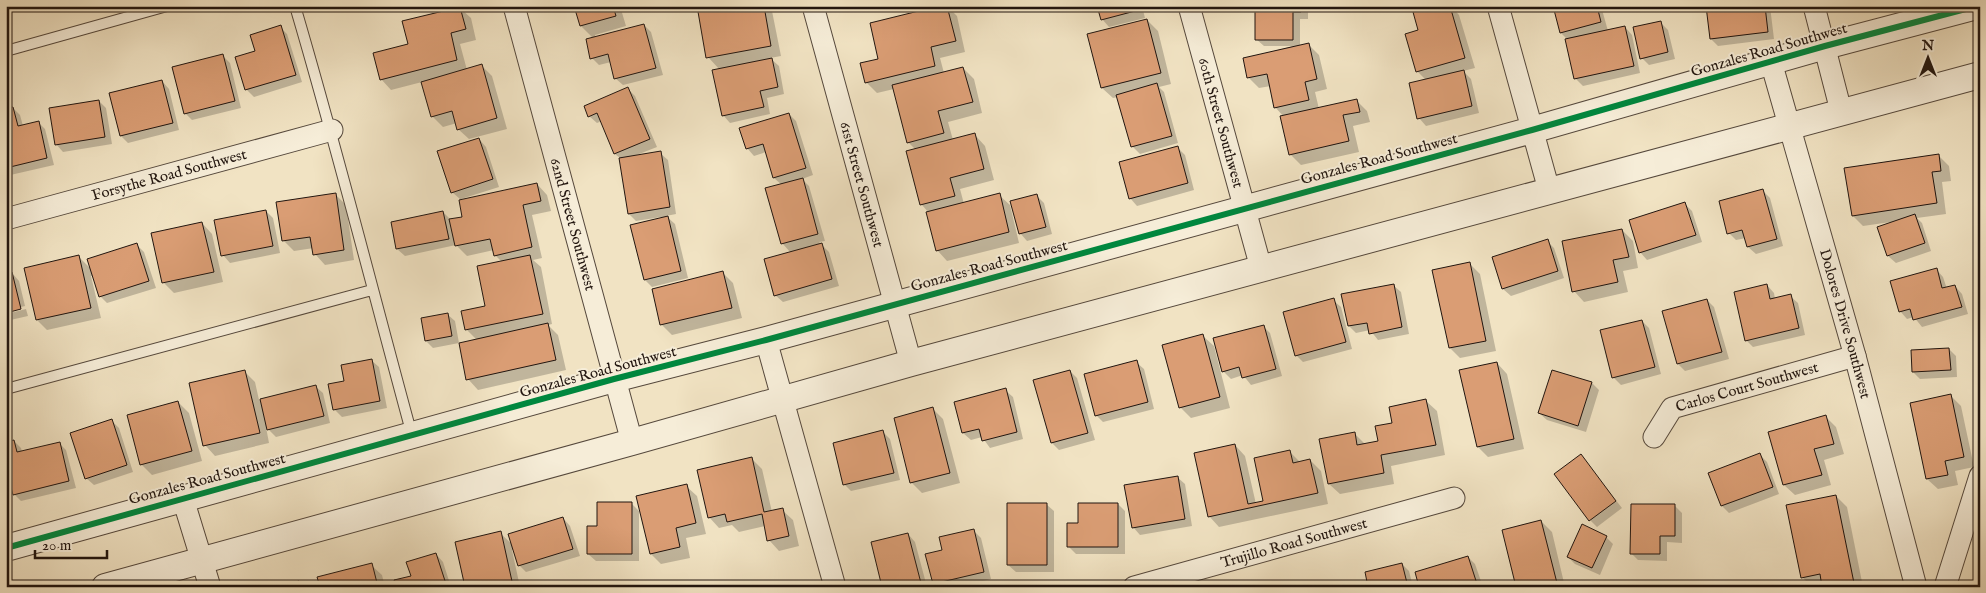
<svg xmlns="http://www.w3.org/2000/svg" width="1986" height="593" font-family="'IM FELL English',serif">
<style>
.shadow{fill:#0003}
.building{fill:#da9d74;stroke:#21150f}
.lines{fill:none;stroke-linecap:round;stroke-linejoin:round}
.service-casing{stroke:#55483c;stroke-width:12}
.minor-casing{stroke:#55483c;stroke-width:23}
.tertiary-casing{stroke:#55483c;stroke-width:28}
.service{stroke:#f6edd8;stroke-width:10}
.minor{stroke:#f6edd8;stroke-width:21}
.tertiary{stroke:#f6edd8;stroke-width:26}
.cycleway-casing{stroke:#f6edd8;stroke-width:9}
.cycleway{stroke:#00873e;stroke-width:6}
.labels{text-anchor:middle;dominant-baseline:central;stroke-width:4;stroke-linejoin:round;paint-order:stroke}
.street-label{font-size:15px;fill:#21150f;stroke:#f6edd8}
</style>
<rect width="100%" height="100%" fill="#f1e3c3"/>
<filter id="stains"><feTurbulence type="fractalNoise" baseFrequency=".004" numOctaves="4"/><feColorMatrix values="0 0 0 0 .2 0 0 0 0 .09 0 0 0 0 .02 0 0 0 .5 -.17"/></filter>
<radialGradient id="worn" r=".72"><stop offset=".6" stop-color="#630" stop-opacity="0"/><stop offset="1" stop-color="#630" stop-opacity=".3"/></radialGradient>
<path class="shadow" d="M46,6H76L51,11Z
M424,6H446L428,10Z
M575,6H620L626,26L595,35L596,38L644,25L651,32L663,75L623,85L615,78L611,62L599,65L592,58L593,38L581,26Z
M698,6H771L781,56L770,58L779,66L784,94L767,98L770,114L730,123L723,115L720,70L708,57Z
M892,6H907L895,10Z
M947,6L957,16L965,52L940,58L944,73L963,68L974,79L982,113L948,122L953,140L975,135L985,146L994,180L960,189L964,204L999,195L1010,205L1019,243L947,261L937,250L929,213L922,205L908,152L916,150L908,142L894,89L877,93L866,82L880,60Z
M1099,6H1142L1145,18L1109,27L1102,19Z
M1256,6H1308V19H1300V46L1308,44L1319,55L1327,89L1315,92L1319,109L1356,100L1367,111L1370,122L1353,126L1359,152L1301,165L1290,154L1284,117L1275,107L1271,86L1259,88L1249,78L1244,59L1293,46H1264L1256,39Z
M1410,6H1451L1459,15L1475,68L1463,71L1471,79L1479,113L1426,126L1419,118L1426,80L1417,71L1420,31L1416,13Z
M1554,6H1601L1608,31L1625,27L1632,35L1640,73L1583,86L1576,79L1568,40L1561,33Z
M1707,6H1770L1774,39L1718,46L1711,39Z
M460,8L471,18L476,40L460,44L467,70L482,66L492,76L507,129L469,139L458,129L457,123L443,127L432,116L422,82L391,90L381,79L410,45Z
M1147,20L1158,31L1171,84L1159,87L1164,92L1178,143L1140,154L1132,146L1118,97L1113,98L1102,88L1089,35Z
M1660,22L1668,30L1675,59L1649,65L1642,58Z
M280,27L287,34L302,82L254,97L247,90L237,58L257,52Z
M223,56L230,63L241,108L192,120L185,113Z
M162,81L169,89L179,130L128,143L121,136Z
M628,89L635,96L657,147L634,156L660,153L668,160L676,214L666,216L675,224L688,278L652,287L645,280L632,226L661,219V217L636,221L629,214L620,158L615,154L602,121L597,123L589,116Z
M99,101L106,108L112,144L63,152L56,144Z
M13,108L20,115L23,126L38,122L45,129L54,165L6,176V110Z
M789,114L796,121L813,175L802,179L809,186L825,241L819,242L829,252L839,286L783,302L775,295L791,253L782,243V185L774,178L766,152L754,156L747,148Z
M1980,132V145L1977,133Z
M479,139L486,147L499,187L461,199V201L537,184L547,195L551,211L532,215L542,258L533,260L541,267L552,324L548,325L558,335L566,370L478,390L468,379L477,340L466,329L487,307L502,262L495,255L494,250L467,256L456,245L405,256L397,249L443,212L451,220L464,218L460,199L452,192Z
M1178,148L1185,155L1194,190L1137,206L1130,198Z
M1938,155L1949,166L1951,181L1942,182L1946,214L1917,218L1922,223L1931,251L1896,263L1888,256L1879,228L1891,222L1863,226L1853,216Z
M1762,190L1770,198L1783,246L1756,254L1748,247L1746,238L1736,240L1729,233Z
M335,194L346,205L354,260L325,265L315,254L314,248L294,251L283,240Z
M1037,196L1044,203L1052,234L1027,241L1020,233Z
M1685,204L1692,211L1702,242L1647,260L1640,252Z
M266,211L273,218L280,253L230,263L223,255Z
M202,223L212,234L223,282L174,293L164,283Z
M1622,230L1633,241L1638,268L1623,271L1628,292L1584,302L1574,291Z
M1547,241L1554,248L1564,278L1511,296L1503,289Z
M137,245L144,252L156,288L107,303L100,296L93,276H91L101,318L47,330L37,320L79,257L91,269Z
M1469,263L1480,274L1496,351L1460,358L1450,348Z
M1936,269L1943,277L1947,289L1955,286L1962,294L1968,314L1922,327L1914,317L1907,319L1900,311Z
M12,273L19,281L25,306L6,311Z
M723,273L733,283L742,318L672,335L662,325Z
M1393,285L1401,292L1409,334L1378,340L1370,330L1356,333L1349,326Z
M1767,285L1774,293L1775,299L1790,296L1798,303L1805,335L1753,347L1746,340Z
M1333,300L1341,307L1352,349L1303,362L1296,355Z
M1707,300L1714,307L1729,359L1685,371L1678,364Z
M26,309L28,316L6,321V314Z
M447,314L455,321L459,343L433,348L426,341Z
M1642,321L1649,328L1661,374L1621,385L1613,377Z
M1263,326L1270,333L1282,376L1251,385L1243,375L1231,379L1223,371Z
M1203,336L1214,346L1230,408L1191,418L1181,408L1164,346Z
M1949,349L1956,356L1957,377L1920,379L1913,372Z
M371,360L379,367L387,408L342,417L335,410Z
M1136,362L1144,369L1154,409L1103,422L1096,415Z
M1497,363L1507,374L1524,449L1488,457L1478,447Z
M244,371L255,382L259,400L315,386L323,393L330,423L276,437L266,427L269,443L215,456L205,445Z
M1070,371L1077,378L1095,440L1059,450L1052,443L1035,381Z
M1592,383L1599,390L1586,432L1547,420L1539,413Z
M1005,390L1013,397L1023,439L990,448L982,437L971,440L963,433L955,403Z
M1951,396L1961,406L1974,467L1955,471L1958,485L1938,489L1927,479Z
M1426,401L1437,411L1445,455L1391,466L1394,484L1340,494L1329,484L1355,434L1365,444L1380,442L1394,424Z
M178,402L189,413L202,461L152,475L141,464Z
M933,409L943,419L960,483L922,493L911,482Z
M1826,417L1836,427L1844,454L1824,460L1831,485L1795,495L1784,485L1770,433Z
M112,421L119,428L133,472L94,485L86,478Z
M883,432L890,439L900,480L851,491L844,484Z
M14,441L21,448L22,452L59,443L66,450L76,488L21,501L14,494Z
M1235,445L1245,456L1256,504L1265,502L1290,452L1300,462L1310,460L1321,471L1328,504L1219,527L1209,516Z
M1759,454L1767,462L1779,494L1729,513L1722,506L1709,474Z
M1581,456L1622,508L1597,527L1590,520Z
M752,459L762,469L772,512L782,510L793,520L799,546L779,551L769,540L765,526L739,532L732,525L719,528L709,517Z
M1177,477L1185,484L1192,526L1140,535L1133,527Z
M6,481L7,482V512H6Z
M686,486L697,496L706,534L686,538L690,558L661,564L651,554Z
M1836,496L1847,507L1863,587H1812L1802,577Z
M631,503L639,511V561H596L588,554L598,527Z
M1046,504L1054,511V572H1016L1008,565Z
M1118,504L1125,511V554H1076L1068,546L1080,525Z
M1675,506L1682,513V543L1667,542V561L1638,560L1631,553Z
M563,518L570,526L580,556L526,572L519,565L514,550H512L520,587H466L500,533L513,545Z
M1541,521L1552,532L1565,587H1517Z
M974,531L981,538L991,579L959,587H937L934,584L943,551Z
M908,534L915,542L927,587H883Z
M1606,537L1613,544L1600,575L1575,564L1568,557Z
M436,554L443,562L451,587H398L412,576Z
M1468,557L1475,564L1483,587H1421Z
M1402,564L1409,571L1413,587H1370Z
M371,565L382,575L385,587H321Z
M1335,583L1339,587H1330Z"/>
<path class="building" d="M574,6H613L616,16L580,26Z
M697,6H764L771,46L706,58Z
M939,6H947L956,41L931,47L935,66L865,83L860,63L878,59L870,23Z
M1097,6H1138L1139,10L1101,20Z
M1255,6H1301V12H1293V40H1255Z
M1435,6H1450L1465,58L1416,72L1405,34L1418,30L1413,12Z
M1553,6H1597L1601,22L1560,33Z
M1706,6H1765L1768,32L1710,39Z
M460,7L466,29L451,33L457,60L380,80L373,53L408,44L402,21Z
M1147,19L1161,73L1101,88L1087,34Z
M1661,21L1668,52L1640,59L1633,27Z
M644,24L656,68L614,79L608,54L590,59L586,39Z
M281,25L296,75L245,90L235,57L255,51L250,35Z
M1625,26L1634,66L1574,79L1565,39Z
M1309,43L1317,79L1305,82L1309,100L1274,108L1267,74L1247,78L1243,58Z
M223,54L235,101L184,114L172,67Z
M772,58L778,87L760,91L764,107L722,116L712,70Z
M482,64L497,118L457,130L452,111L431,117L421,82Z
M963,67L973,102L938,111L944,133L907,143L892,85Z
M1464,70L1472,106L1417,119L1409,83Z
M162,80L173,123L120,136L109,93Z
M1157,83L1172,136L1131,147L1116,95Z
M628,87L650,139L614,154L597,113L588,117L584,106Z
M1357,99L1360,112L1343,115L1349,141L1289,155L1280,116Z
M99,100L105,137L55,145L49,108Z
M13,107L18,126L39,121L47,158L6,168V108Z
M789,113L806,168L773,178L763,144L746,149L739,128Z
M975,133L984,169L950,178L955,196L920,205L906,151Z
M479,138L493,179L451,193L437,151Z
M1178,146L1188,183L1129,199L1119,162Z
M661,151L670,207L628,214L619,158Z
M1939,154L1941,171L1932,172L1937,203L1852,216L1844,168Z
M803,178L818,234L781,244L765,188Z
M1976,182H1980V211H1976Z
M537,183L541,201L523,205L532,247L494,256L490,239L455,246L449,219L462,217L459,200Z
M1763,189L1777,239L1747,247L1742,230L1727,234L1719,201Z
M336,193L344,250L313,255L310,237L282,241L276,202Z
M1000,193L1009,232L936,251L926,212Z
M1037,194L1046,227L1019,234L1010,201Z
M1685,202L1696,235L1639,253L1629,220Z
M266,210L273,246L221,256L214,220Z
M443,211L449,239L396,249L391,222Z
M1915,214L1925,243L1887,256L1877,227Z
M668,216L681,271L644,280L630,225Z
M202,222L214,272L162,283L151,233Z
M1622,229L1629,257L1613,260L1618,282L1572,292L1562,241Z
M1548,239L1558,271L1502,289L1492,257Z
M137,243L149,281L99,297L87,259Z
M822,243L832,279L774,296L764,259Z
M79,255L91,308L36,320L24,268Z
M530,255L543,314L465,330L461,311L485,306L477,266Z
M1470,262L1486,341L1449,348L1432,270Z
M1937,268L1942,288L1955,285L1962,307L1913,320L1910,309L1899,312L1890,281Z
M723,271L732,308L660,325L652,289Z
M12,272L21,309L6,313V274Z
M1394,284L1402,327L1369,334L1367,323L1348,326L1341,294Z
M1767,284L1770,299L1791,294L1799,328L1745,341L1734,292Z
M1334,298L1346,342L1295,356L1283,312Z
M1707,299L1722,352L1677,364L1662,311Z
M448,313L452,336L425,341L421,318Z
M1642,320L1655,367L1612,378L1600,330Z
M548,323L556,360L466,380L459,343Z
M1264,325L1276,369L1242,378L1239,367L1222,372L1213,338Z
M1203,334L1220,397L1179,408L1162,345Z
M1949,348L1951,370L1912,372L1911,350Z
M372,359L380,401L333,410L328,384L344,381L341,365Z
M1137,360L1148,402L1095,416L1084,374Z
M1497,362L1514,439L1477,447L1459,370Z
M245,370L260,433L203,446L189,383Z
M1070,370L1088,433L1051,443L1033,380Z
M1552,370L1592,382L1578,426L1538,413Z
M316,385L324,416L267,430L260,399Z
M1006,388L1017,432L982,441L979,429L962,433L954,402Z
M1951,394L1964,457L1945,461L1948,475L1926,479L1910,403Z
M1426,399L1436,445L1381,455L1384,473L1328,484L1319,439L1355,432L1357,445L1378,441L1375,426L1392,423L1389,407Z
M178,401L192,451L140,465L127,415Z
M933,407L950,473L910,483L894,418Z
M1826,415L1834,444L1814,449L1822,475L1783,485L1768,432Z
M112,419L127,465L85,479L70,433Z
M883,430L894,473L843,485L833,443Z
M14,440L17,452L60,442L69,481L13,495L6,468V442Z
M1235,444L1248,504L1263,501L1254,458L1290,450L1293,463L1310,459L1318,493L1208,517L1194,453Z
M1760,453L1773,487L1721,506L1708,473Z
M1581,454L1616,501L1589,521L1554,474Z
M752,457L764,512L783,508L789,536L767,541L762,514L727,522L725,514L708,518L697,470Z
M1178,476L1185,519L1132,528L1124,485Z
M687,484L696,523L676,528L680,547L650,554L636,496Z
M1836,495L1854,583L1835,587H1822L1820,574L1801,578L1786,505Z
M597,502H632V554H587V526H597Z
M1007,503H1047V565H1007Z
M1078,503H1118V547H1067V523H1078Z
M1631,504H1675V536H1660V554H1630Z
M563,517L573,549L518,566L508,534Z
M1541,520L1558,587H1516L1502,530Z
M1582,524L1607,536L1592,568L1567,557Z
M974,529L984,572L933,584L925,554L942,550L939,537Z
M501,531L513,586L465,587L455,542Z
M908,533L922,587H882L871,542Z
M436,553L447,587H396L394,580L411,576L406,562Z
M1468,556L1478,587H1419L1415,572Z
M372,563L378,587H320L317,577Z
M1402,563L1408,587H1368L1365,572Z
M299,581L300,587H277Z"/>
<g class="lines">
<g class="service-casing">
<path id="service" d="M295,6C337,148 373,292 412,435
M6,51L167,6
M6,389L372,290"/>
</g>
<g class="minor-casing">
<g id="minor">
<path id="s1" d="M514,6L632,442"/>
<path id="s2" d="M813,6L911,363"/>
<path id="s3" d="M1189,6L1261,268"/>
<path d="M1498,6L1549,190"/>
<path d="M1814,6L1841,111"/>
<path id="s4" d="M1771,62L1855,356L1916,587"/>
<path id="s5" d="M6,219L332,130"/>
<path d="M766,340L835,587"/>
<path id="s6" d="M1654,437L1672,408L1855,356"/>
<path d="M183,499L210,587"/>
<path id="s7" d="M1134,587L1454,498"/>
<path d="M1945,587L1980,476"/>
</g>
</g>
<g class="tertiary-casing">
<path id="tertiary" d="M6,548L614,379L766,340L1532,130L1825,46L1977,6
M105,587L632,442L911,363L1980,75"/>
</g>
<use href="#service" class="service"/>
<use href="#minor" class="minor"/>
<use href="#tertiary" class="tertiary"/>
<g class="cycleway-casing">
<path id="cycleway" d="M6,548L614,379L766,340L1532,130L1825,46L1977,6"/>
</g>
<use href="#cycleway" class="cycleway"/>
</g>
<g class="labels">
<g class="street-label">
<text transform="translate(1769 50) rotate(-16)">Gonzales Road Southwest</text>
<text stroke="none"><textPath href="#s3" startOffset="121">60th Street Southwest</textPath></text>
<text transform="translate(1379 159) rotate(-15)">Gonzales Road Southwest</text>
<text stroke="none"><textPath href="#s5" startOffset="169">Forsythe Road Southwest</textPath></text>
<text stroke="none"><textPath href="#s2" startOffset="185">61st Street Southwest</textPath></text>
<text stroke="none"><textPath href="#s1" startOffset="226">62nd Street Southwest</textPath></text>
<text transform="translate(989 266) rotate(-15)">Gonzales Road Southwest</text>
<text stroke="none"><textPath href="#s4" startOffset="272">Dolores Drive Southwest</textPath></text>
<text transform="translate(598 372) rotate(-15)">Gonzales Road Southwest</text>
<text stroke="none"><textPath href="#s6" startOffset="112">Carlos Court Southwest</textPath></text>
<text transform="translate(207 479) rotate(-15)">Gonzales Road Southwest</text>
<text stroke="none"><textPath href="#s7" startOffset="166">Trujillo Road Southwest</textPath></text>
</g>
</g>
<rect width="1986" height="593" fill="none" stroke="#f1e3c3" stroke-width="25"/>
<rect x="8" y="8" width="1971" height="578" fill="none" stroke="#21150f" stroke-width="2.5"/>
<rect x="12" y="12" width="1961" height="568" fill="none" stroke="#21150f"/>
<g transform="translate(1928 58)" stroke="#f6edd8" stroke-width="4" paint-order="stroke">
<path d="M0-4L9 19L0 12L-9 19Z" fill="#21150f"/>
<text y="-8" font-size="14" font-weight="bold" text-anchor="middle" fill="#21150f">N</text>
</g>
<path d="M35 550v8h72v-8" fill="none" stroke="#21150f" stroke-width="2.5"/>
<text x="42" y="550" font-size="15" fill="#21150f" stroke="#f6edd8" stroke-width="4" paint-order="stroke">20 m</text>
<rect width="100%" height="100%" filter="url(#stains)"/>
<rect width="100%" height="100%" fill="url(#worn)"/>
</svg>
